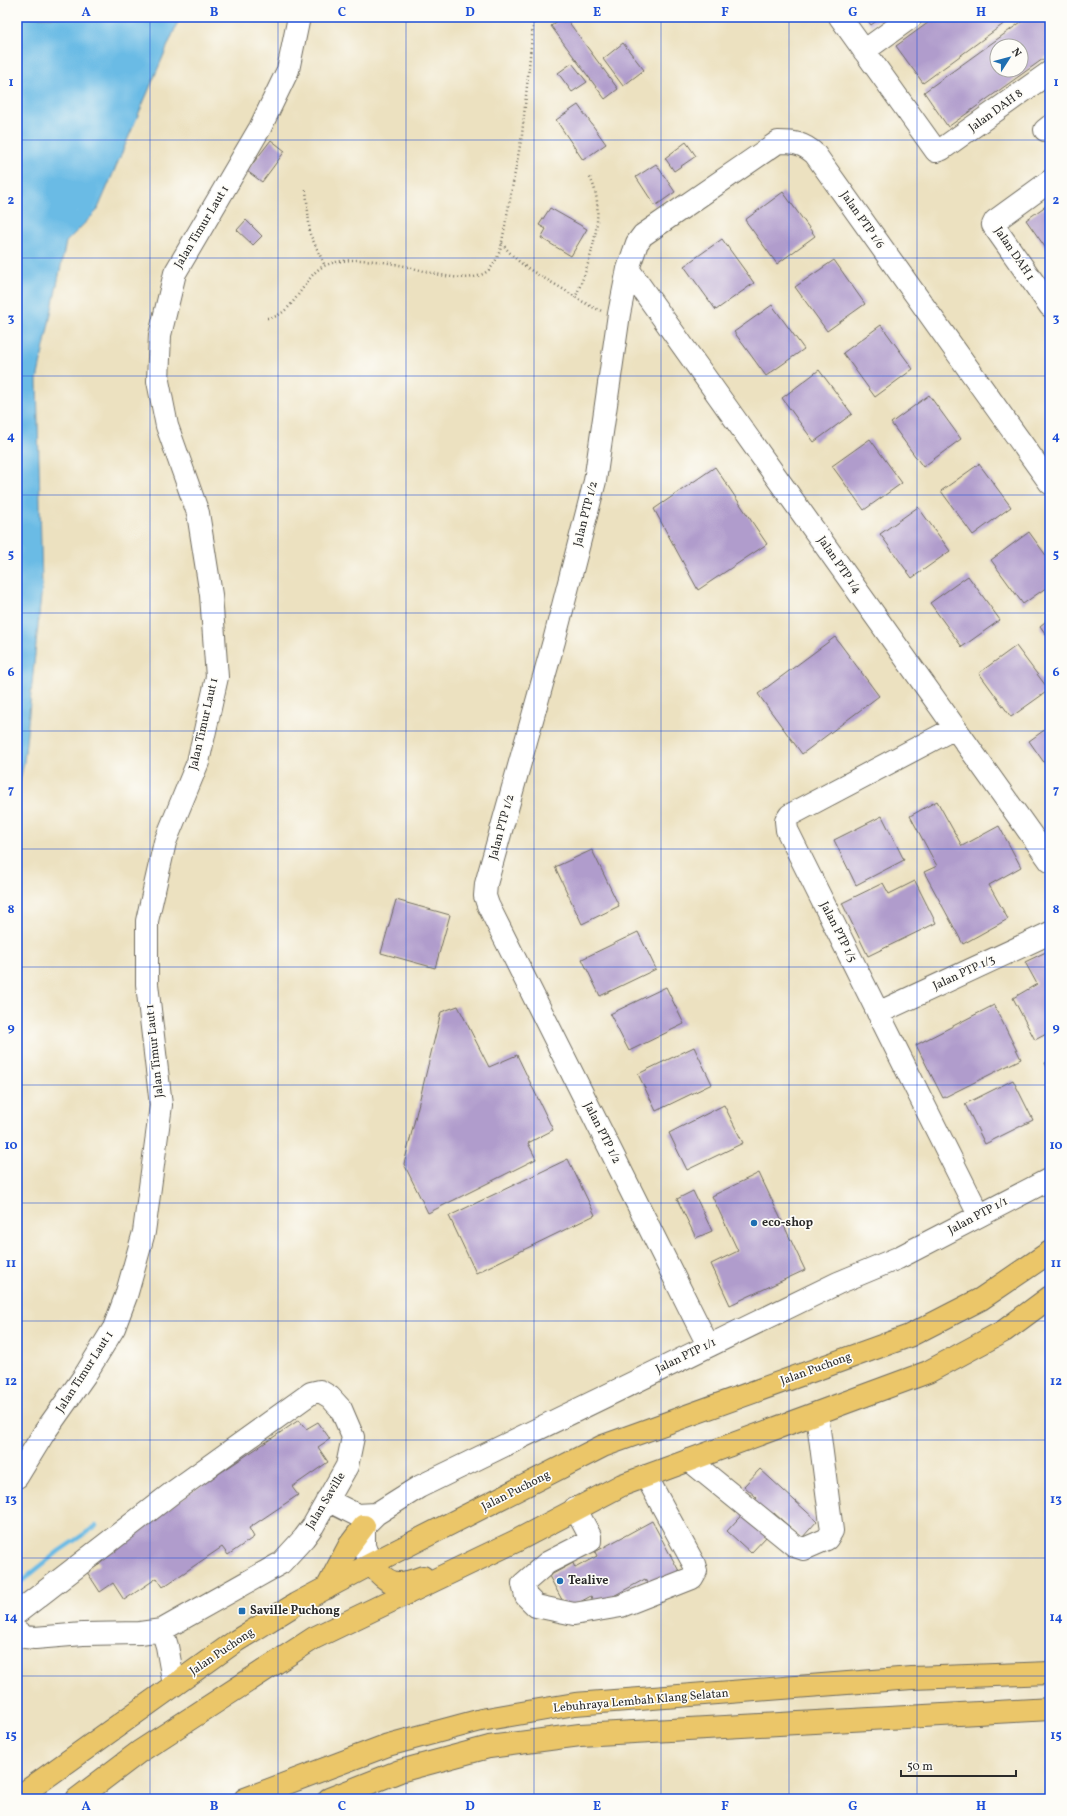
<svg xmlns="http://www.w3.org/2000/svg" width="1067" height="1816" font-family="Vollkorn,serif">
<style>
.water{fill:#6abbe5;stroke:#4a7388}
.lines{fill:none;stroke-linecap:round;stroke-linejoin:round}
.stream{stroke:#6abbe5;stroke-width:4.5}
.building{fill:#b09ccc;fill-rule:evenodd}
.minor-casing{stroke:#6f6b5f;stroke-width:24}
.major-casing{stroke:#6f6b5f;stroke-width:24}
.highway-casing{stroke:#6f6b5f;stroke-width:24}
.path{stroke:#6f6b5f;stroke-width:2.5;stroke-dasharray:1 3;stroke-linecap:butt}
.minor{stroke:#fff;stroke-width:22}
.major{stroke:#ebc669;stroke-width:22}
.highway{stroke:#ebc669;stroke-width:22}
.grid{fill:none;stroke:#1d4ed8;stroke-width:1;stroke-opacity:0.55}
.poi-dot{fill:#1f6fb2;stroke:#fdfcf7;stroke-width:1.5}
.labels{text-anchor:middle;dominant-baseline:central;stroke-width:3.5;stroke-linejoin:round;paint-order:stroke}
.street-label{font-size:12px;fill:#2b2b2b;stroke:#fdfcf7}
.poi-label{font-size:12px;font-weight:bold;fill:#2b2b2b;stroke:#fdfcf7;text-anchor:start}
.neatline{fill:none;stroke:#1d4ed8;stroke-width:1.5}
.grid-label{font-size:13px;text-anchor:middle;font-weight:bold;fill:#1d4ed8}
</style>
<rect width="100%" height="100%" fill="#fdfcf7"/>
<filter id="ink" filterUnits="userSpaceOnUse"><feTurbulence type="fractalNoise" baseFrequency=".025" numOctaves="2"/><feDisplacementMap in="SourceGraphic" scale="8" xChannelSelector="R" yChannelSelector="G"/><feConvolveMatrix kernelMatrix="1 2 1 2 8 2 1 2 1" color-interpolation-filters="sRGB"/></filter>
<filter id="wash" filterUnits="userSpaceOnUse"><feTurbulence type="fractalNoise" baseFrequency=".012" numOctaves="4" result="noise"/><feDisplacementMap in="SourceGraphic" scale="16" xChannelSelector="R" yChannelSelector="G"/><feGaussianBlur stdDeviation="0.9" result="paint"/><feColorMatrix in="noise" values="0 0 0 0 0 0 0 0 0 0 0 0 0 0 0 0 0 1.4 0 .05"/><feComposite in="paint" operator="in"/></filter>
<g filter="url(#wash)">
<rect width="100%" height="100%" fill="#ece1c0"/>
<path class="water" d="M17,17H180L97,211L66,242L37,380L42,586L24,762L17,795Z"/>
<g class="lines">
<path class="stream" d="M17,1585L59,1551L96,1526"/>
</g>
<g id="blocks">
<path class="building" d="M563,17H565L618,89L605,99L551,26Z
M865,17H882L871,25Z
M936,17H1013L923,83L896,46Z
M1028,17H1050V54L948,127L924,92ZM997,46H1021V70H997Z
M623,43L644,70L623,86L603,59Z
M572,63L587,82L572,92L558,73Z
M578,105L606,144L583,160L556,120Z
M271,140L285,151L262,182L247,171Z
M686,142L696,156L674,171L665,158Z
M656,164L675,192L655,206L636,177Z
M783,192L815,236L777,264L745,220Z
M1050,203V254L1026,220Z
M550,208L587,229L571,256L541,238L546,229L539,225Z
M246,220L262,236L253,245L237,230Z
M722,239L754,283L716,310L684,266Z
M834,260L865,304L827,331L795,287Z
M772,305L804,349L766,376L734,332Z
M881,325L913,369L875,397L843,353Z
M819,370L852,414L814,442L782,398Z
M929,395L961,439L923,467L891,423Z
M870,439L902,483L864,510L832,466Z
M979,464L1011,507L973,535L941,491Z
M715,467L767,544L698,590L654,509Z
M918,507L950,551L912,578L880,534Z
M1029,532L1050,561V585L1023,604L991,560Z
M968,576L1000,620L962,647L930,603Z
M1050,618V640L1040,626Z
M835,637L879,696L802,754L758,694Z
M1016,646L1049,690L1011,717L979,673Z
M1050,726V771L1029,741Z
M937,801L962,846L999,826L1021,867L989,885L1008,919L963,944L924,872L937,866L910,816Z
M882,816L904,860L856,885L834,840Z
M592,850L619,906L582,924L555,867Z
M915,881L936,923L868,956L842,903L883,883L889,894Z
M396,900L450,915L435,968L381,953Z
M638,932L656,969L600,996L582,959Z
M1050,950V1032L1035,1040L1013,998L1037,984L1025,962Z
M666,987L684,1024L629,1051L610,1014Z
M994,1005L1021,1059L943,1098L916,1045Z
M458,1006L489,1067L517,1055L553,1130L528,1143L536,1159L428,1213L404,1164L441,1012Z
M694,1047L712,1084L656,1111L638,1074Z
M1050,1061V1073L1045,1063Z
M1013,1080L1033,1120L985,1144L965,1104Z
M724,1105L743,1143L687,1170L669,1133Z
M568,1159L595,1215L476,1273L449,1216Z
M759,1173L805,1270L730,1305L711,1264L738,1251L712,1196Z
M693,1191L712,1231L696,1238L677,1199Z
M299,1420L306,1429L318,1422L330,1439L318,1447L328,1462L292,1487L298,1495L249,1528L254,1537L228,1555L222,1547L163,1587L157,1578L124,1600L113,1583L100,1592L87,1572L100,1564L95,1557Z
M760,1469L817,1521L802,1538L774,1513L760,1529L767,1536L751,1553L727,1531L757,1498L744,1486Z
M652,1521L686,1584L656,1600L645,1579L595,1606L591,1596L567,1609L549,1576L573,1563L575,1568L597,1556L595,1552Z"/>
</g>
</g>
<g filter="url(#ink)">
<use href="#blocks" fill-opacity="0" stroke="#6f6b5f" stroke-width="1"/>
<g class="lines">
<g class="minor-casing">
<path id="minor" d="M840,17L936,151L942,149L1050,72
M864,51L911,17
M1045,130L1050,126
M1050,181L995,221L993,225L1050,306
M628,269L1050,861
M955,728L790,815L786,821L787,830L979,1215
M878,1013L1050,933
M708,1345L488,905L485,896L486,884L554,641L595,481L619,314L628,269L637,243L643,235L778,142C794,142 803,143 815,154L1050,483
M689,1460L795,1546L804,1549L827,1539L832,1531L817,1414
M17,1477L44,1433L85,1375L114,1328L126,1296L144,1232L161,1105L147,984V921L165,842L198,762L217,677L211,595L198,513L167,426L158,381L160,335L175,273L260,128L288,70L299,17
M327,1500L357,1515L376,1514
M575,1508L590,1536V1541L547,1563L523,1584L526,1596L536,1606L574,1614L621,1606L692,1578L696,1571L694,1564L646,1476
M371,1564L364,1546V1526L376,1514L419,1487L838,1283L898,1258L1050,1179
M17,1613L172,1493L311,1393L320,1391L330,1397L341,1409L353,1437L347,1466L313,1526L304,1538L281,1563L162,1630L140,1633L83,1634L35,1638L25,1637L17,1631
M162,1630L167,1646L174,1685"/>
</g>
<g class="major-casing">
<path id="major" d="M371,1564C389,1586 397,1587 423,1577
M327,1588L349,1546L364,1526
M17,1798L236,1641L296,1604L371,1564L603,1446L909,1336L981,1299L1050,1252
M77,1799L139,1752L314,1638L516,1541L622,1485L928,1372L1004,1331L1050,1297"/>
</g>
<g class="highway-casing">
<path id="highway" d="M245,1799L388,1745L481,1720L575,1704L912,1678L1050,1673
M329,1799L400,1771L489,1747L580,1735L1050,1709"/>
</g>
<path class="path" d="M306,190L310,234L325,266
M502,243C518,265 534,272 556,285C572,294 585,305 602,311
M575,298C589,266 609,209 589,176
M267,318C292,317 301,283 319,269C328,262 345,260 357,260C371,260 386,262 399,265C423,269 460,285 483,274C493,269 498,257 501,247L522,135L534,17"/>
<use href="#minor" class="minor"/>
<use href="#major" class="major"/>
<use href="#highway" class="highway"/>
</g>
</g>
<path class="grid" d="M150,17V1799M278,17V1799M406,17V1799M534,17V1799M661,17V1799M789,17V1799M917,17V1799M17,140H1050M17,258H1050M17,376H1050M17,495H1050M17,613H1050M17,731H1050M17,849H1050M17,967H1050M17,1085H1050M17,1203H1050M17,1321H1050M17,1440H1050M17,1558H1050M17,1676H1050"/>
<g class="poi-dot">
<circle cx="754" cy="1223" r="4"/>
<circle cx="560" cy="1581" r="4"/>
<rect x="238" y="1607" width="8" height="8" rx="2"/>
</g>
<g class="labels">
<g class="street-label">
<text transform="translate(996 111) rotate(-36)">Jalan DAH 8</text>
<text transform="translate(862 220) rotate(55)">Jalan PTP 1/6</text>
<text transform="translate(202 227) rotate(-59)">Jalan Timur Laut 1</text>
<text transform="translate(1014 254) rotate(56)">Jalan DAH 1</text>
<text transform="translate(586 514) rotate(-76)">Jalan PTP 1/2</text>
<text transform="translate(839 565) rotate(55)">Jalan PTP 1/4</text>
<text transform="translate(204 724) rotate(-77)">Jalan Timur Laut 1</text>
<text transform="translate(502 827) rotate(-75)">Jalan PTP 1/2</text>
<text transform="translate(838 932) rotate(63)">Jalan PTP 1/5</text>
<text transform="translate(964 973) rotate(-25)">Jalan PTP 1/3</text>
<text transform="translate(155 1051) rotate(-96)">Jalan Timur Laut 1</text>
<text transform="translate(602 1133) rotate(63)">Jalan PTP 1/2</text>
<text transform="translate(978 1216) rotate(-28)">Jalan PTP 1/1</text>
<text transform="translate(686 1356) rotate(-26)">Jalan PTP 1/1</text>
<text transform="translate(816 1369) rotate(-20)">Jalan Puchong</text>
<text transform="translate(85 1372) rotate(-57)">Jalan Timur Laut 1</text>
<text transform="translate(516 1491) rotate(-27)">Jalan Puchong</text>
<text transform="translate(326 1501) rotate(-59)">Jalan Saville</text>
<text transform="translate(222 1652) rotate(-34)">Jalan Puchong</text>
<text transform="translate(641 1701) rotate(-5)">Lebuhraya Lembah Klang Selatan</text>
</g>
<g class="poi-label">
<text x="762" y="1223">eco-shop</text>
<text x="568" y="1581">Tealive</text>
<text x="250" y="1611">Saville Puchong</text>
</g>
</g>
<rect width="1067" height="1816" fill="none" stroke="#fdfcf7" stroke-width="44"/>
<g transform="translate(1009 58) rotate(54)"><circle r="19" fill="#fdfcf7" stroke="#a9a8a5"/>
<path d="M0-3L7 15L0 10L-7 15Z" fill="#1f6fb2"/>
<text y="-6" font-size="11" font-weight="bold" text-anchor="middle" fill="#2b2b2b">N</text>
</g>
<path d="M901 1770v6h115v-6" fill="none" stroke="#2b2b2b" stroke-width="2"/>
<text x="907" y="1770" font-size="12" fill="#2b2b2b" stroke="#fdfcf7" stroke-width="3" paint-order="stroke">50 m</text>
<rect x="22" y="22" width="1023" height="1772" class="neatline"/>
<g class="grid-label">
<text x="86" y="16">A</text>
<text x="214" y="16">B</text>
<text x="342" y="16">C</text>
<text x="470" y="16">D</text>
<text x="597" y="16">E</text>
<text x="725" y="16">F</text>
<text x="853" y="16">G</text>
<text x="981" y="16">H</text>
<text x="11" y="86">1</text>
<text x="1056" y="86">1</text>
<text x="11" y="204">2</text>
<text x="1056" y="204">2</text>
<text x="11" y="322">3</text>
<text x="1056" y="322">3</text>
<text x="11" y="440">4</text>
<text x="1056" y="440">4</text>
<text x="11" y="558">5</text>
<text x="1056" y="558">5</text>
<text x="11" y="676">6</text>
<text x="1056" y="676">6</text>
<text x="11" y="794">7</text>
<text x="1056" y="794">7</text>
<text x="11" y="913">8</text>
<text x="1056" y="913">8</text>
<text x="11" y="1031">9</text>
<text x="1056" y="1031">9</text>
<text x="11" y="1149">10</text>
<text x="1056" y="1149">10</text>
<text x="11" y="1267">11</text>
<text x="1056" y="1267">11</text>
<text x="11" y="1385">12</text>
<text x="1056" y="1385">12</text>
<text x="11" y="1503">13</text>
<text x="1056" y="1503">13</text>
<text x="11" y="1621">14</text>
<text x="1056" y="1621">14</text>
<text x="11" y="1739">15</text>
<text x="1056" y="1739">15</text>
<text x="86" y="1810">A</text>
<text x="214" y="1810">B</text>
<text x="342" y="1810">C</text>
<text x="470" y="1810">D</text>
<text x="597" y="1810">E</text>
<text x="725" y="1810">F</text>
<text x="853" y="1810">G</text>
<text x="981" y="1810">H</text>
</g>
</svg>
